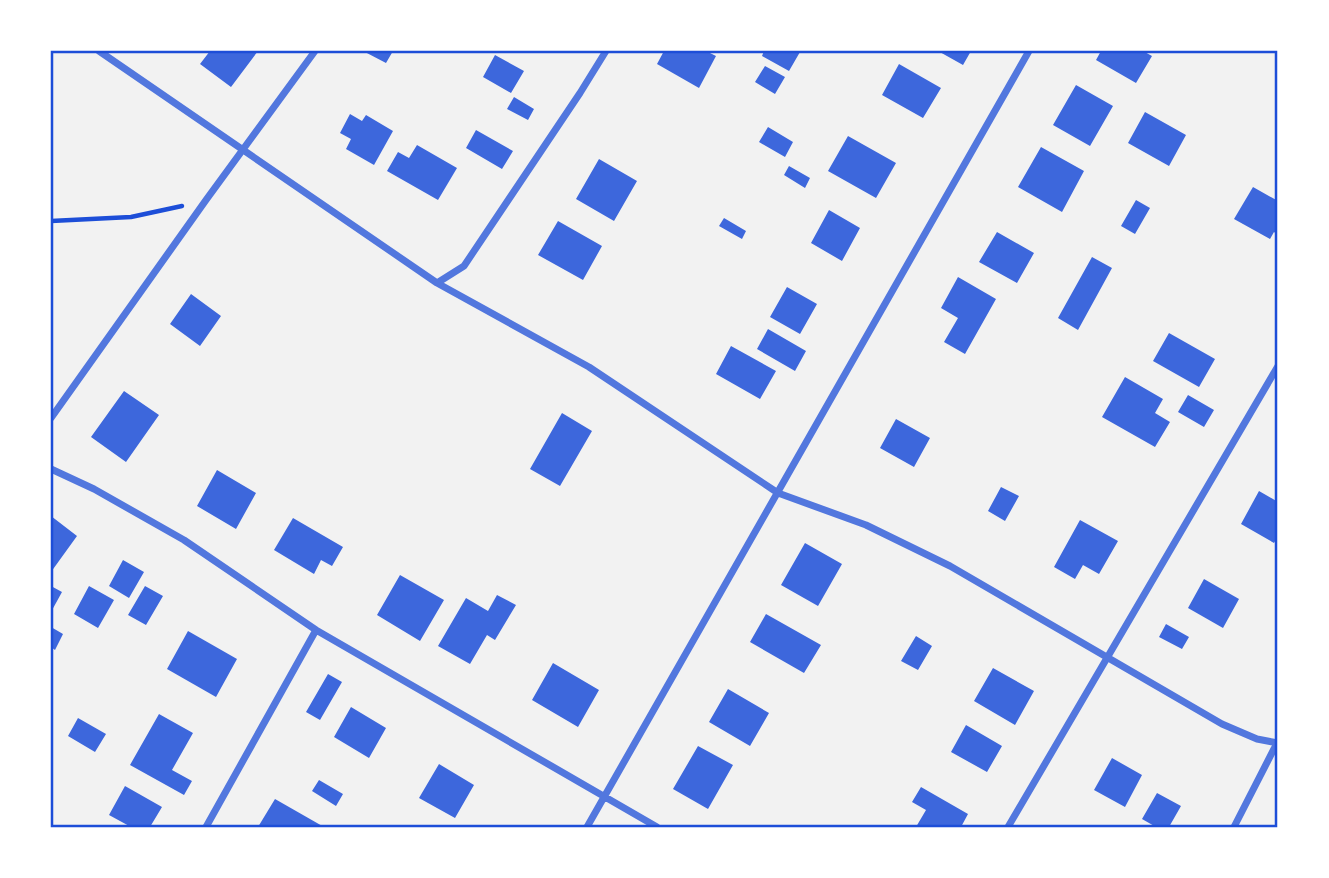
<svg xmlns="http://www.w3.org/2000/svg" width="1329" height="878" font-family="'Open Sans',sans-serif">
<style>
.building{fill:#3d67dc}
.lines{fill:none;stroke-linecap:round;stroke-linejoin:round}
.path{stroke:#1d4ed8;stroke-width:4.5}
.minor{stroke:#5277de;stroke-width:7}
.neatline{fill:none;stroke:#1d4ed8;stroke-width:2.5}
</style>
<rect width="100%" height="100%" fill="#f2f2f2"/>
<path class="building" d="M210,51H258L231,87L200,64Z
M363,51H393L386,63Z
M664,51H706L716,56L699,88L657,64Z
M764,51H798L800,52L789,71L762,56Z
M938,51H971L963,65Z
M1101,51H1143L1152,56L1136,83L1096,60Z
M495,55L524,71L511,93L483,77Z
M899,64L941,88L923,118L882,95Z
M765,66L785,77L775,94L755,82Z
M1076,85L1113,106L1090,146L1053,125Z
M514,97L534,109L528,120L507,109Z
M1145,112L1186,135L1169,166L1128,143Z
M350,114L362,121L366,115L393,131L374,165L346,149L351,139L340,133Z
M768,127L793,142L785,157L759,142Z
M476,130L513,151L502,169L466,148Z
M848,136L896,163L876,198L828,171Z
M417,145L457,168L438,200L387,171L398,152L409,158Z
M1041,147L1084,171L1062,212L1018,187Z
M599,159L637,181L614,221L576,199Z
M789,166L810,178L805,188L784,175Z
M1253,187L1278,201V235L1274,232L1270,239L1234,219Z
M1136,200L1150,208L1135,234L1121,226Z
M829,210L860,228L842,261L811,243Z
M724,218L746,231L742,239L719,226Z
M558,221L602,246L583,280L538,255Z
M997,232L1034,253L1017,283L979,262Z
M1092,257L1112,268L1078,330L1058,318Z
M958,277L996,299L965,354L944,342L958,318L941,308Z
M787,287L817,304L800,334L770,317Z
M191,294L221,316L200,346L170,324Z
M768,329L806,351L795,371L757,349Z
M1169,333L1215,359L1199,387L1153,361Z
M731,346L776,371L760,399L716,374Z
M1125,377L1163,399L1155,413L1170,422L1155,447L1102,417Z
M124,391L159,415L126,462L91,437Z
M1188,395L1214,410L1204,427L1178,412Z
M562,413L592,431L560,486L530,469Z
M896,419L930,438L914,467L880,448Z
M217,470L256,493L236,529L197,506Z
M1001,487L1019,496L1005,521L988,511Z
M1259,491L1278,502V536L1274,543L1241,524Z
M51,516L77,536L51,572Z
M293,518L343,547L332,566L321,560L314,574L274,550Z
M1080,520L1118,541L1099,574L1083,565L1075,579L1054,567Z
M805,543L842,564L818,606L781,585Z
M123,560L144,572L129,598L109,586Z
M400,575L444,600L420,641L377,615Z
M1204,579L1239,599L1223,628L1188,608Z
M51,586L62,592L51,612Z
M89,586L114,600L98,628L74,614Z
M145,586L163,596L146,625L128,615Z
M497,595L516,605L495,640L487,635L470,664L438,646L466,598L488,611Z
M766,614L821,645L804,673L750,642Z
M1166,624L1189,637L1182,649L1159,637Z
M51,627L63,634L55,650L51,647Z
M188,631L237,659L216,697L167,669Z
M916,636L932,646L918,670L901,661Z
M553,663L599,690L578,727L532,700Z
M993,668L1034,691L1015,725L974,701Z
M328,674L342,682L320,720L306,712Z
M728,689L769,713L750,746L709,722Z
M351,707L386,728L369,758L334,737Z
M159,714L193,733L172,770L192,781L184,795L130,765Z
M78,718L106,734L95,752L68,736Z
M966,725L1002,746L987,772L951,752Z
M698,746L733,765L708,809L673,789Z
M1112,758L1142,775L1125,807L1094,790Z
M439,764L474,785L455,818L419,798Z
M319,780L343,794L336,806L312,791Z
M125,786L162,807L150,827H131L109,815Z
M921,787L968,814L961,827H916L926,810L912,802Z
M1157,793L1181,806L1169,827H1156L1142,819Z
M275,799L324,827H258Z"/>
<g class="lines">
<path class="path" d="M51,221L131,217L182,206"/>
<path class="minor" d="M99,51L437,283L589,367L778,493L866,525L950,566L1222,724L1257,739L1278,743
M437,283L464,266L580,93L606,51
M51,418L206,200L315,51
M51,469L94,489L184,540L316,630L657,827
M206,827L316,630
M587,827L1029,51
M1008,827L1278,366
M1234,827L1278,741"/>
</g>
<rect width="1329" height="878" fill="none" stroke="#ffffff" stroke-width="105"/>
<rect x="52" y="52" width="1224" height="774" class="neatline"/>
</svg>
